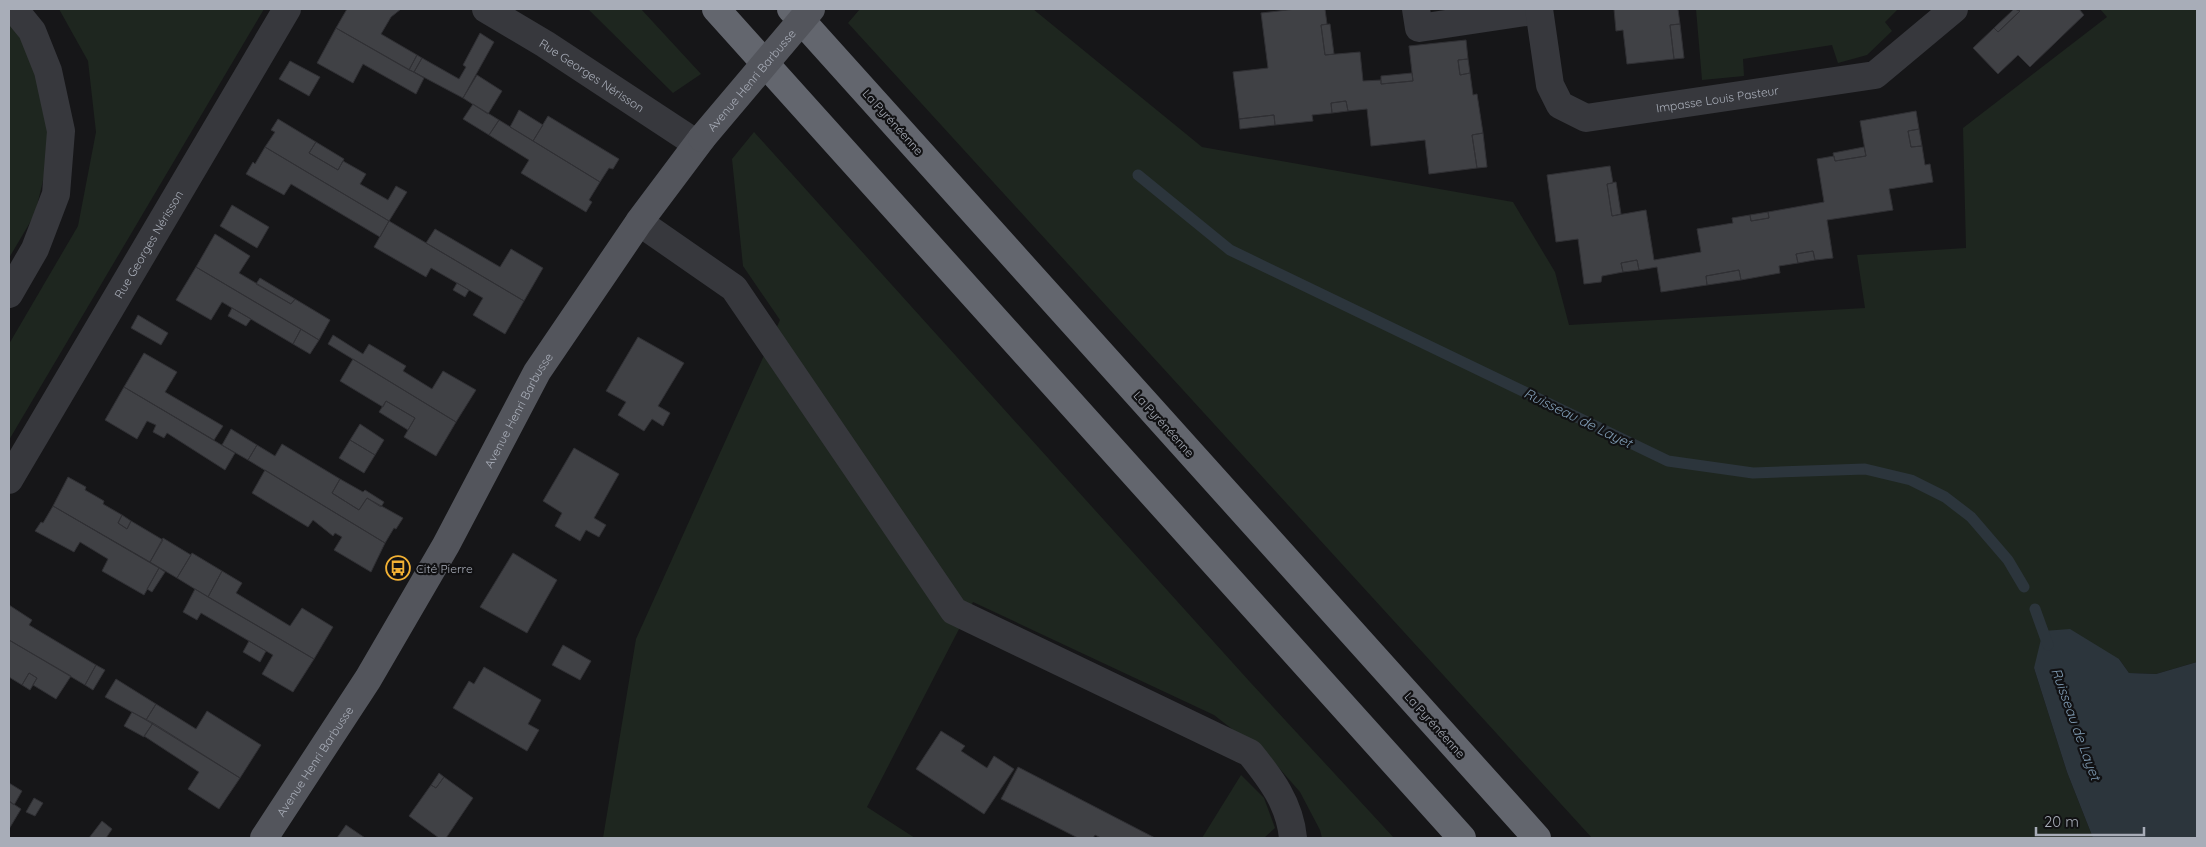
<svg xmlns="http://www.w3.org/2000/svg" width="2206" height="847" font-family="Quicksand,sans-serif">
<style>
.green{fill:#1e261f}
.water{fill:#2c353c}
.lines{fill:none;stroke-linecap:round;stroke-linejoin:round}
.stream{stroke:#2c353c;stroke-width:11}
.building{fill:#404145;stroke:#303034}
.minor{stroke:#37383d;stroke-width:28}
.major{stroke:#53555c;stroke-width:28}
.highway{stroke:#63666e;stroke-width:28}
.major-bridge{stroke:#53555c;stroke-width:28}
.labels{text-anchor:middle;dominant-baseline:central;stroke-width:4.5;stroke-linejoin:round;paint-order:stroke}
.street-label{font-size:12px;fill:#a8adb8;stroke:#111113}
.poi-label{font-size:12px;fill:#a8adb8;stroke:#111113;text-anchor:start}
.water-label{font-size:14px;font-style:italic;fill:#7f9bb3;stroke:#111113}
</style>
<rect width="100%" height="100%" fill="#161618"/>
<path class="green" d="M59,9H264L9,440V344L78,226L96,132L88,61Z
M588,9H641L701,74L673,93Z
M860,9H1033L1202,147L1513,202L1555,272L1569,325L1865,308L1857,255L1966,248L1963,128L2107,17L2100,9H2197V662L2156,674L2129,673L2119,659L2034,668L2067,772L2093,838H1592L848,23Z
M1696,9H1898L1885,22L1892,31L1867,55L1838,63L1832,45L1743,59L1744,76L1702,80Z
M9,21L21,36L45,86L52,143L35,214L9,258Z
M754,132L1250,682L1394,838H1322L1320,830L1300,792L1272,760L1214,715L973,602L867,807L915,838H603L636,639L780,320L743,266L732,159Z
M1241,775L1264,798L1275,828L1264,838H1202Z"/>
<path class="water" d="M2070,629L2119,659L2129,673L2156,674L2197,662V838H2093L2067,772L2034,668L2043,631Z"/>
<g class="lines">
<path class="stream" d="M1138,175L1230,250L1668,461L1753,473L1865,469L1911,480L1945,497L1971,517L2008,560L2024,587
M2035,609L2048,645"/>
</g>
<path class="building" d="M347,9H401L391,17L381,34L417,55L409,70L336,28Z
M1296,9H1325L1327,24L1321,25L1325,55L1360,52L1363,81L1381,80V84L1413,81L1409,46L1466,40L1468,59L1458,60L1460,75L1470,73L1473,95L1477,94L1483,133L1472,135L1477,168L1429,174L1425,140L1371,146L1367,109L1348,111L1346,101L1331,103L1332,113L1312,115L1313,121L1275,125L1274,115L1239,119L1233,72L1268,68L1261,13Z
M1614,9H1678L1680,24L1670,25L1674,59L1627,64L1623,30L1616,31Z
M2014,9L2020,11L1998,32L1994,28Z
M2018,9H2079L2084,15L2030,67L2018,55L1998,74L1973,48L1994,28L1998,32L2020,11Z
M1330,24L1334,54L1325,55L1321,25Z
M1680,24L1684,58L1674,59L1670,25Z
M336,28L424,78L416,94L363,64L353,83L317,63Z
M480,33L494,42L463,98L414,72L422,58L459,79L466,67L463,65Z
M417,55L422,58L414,72L409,70Z
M1468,59L1470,73L1460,75L1458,60Z
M290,61L320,77L309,96L279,79Z
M1412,73L1413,81L1381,84V76Z
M477,75L502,91L488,114L463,98Z
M1346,101L1348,111L1332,113L1331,103Z
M473,104L499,120L489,135L463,119Z
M519,110L543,125L533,141L510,127Z
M1916,111L1919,129L1908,131L1911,147L1922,146L1925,165L1930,164L1933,182L1889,189L1893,210L1827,220L1833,258L1815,260L1813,251L1796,254L1798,263L1779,266L1780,273L1741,280L1739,270L1706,276L1707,285L1661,292L1657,267L1639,270L1637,260L1621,263L1623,272L1602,276L1601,282L1584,284L1578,239L1556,242L1547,175L1610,166L1613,183L1607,184L1612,216L1646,210L1654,260L1701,252L1697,229L1733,223L1732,218L1750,215L1751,221L1769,218L1768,212L1824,202L1817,159L1834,156L1835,161L1866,156L1860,121Z
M1274,115L1275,125L1240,129L1239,119Z
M548,116L619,159L613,169L609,168L600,182L533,141Z
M278,119L316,142L309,153L338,170L343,161L366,174L360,184L388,200L396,186L407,192L389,221L265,147L275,132L271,130Z
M499,120L600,182L589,200L592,202L586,212L521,173L529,160L489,135Z
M1919,129L1922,146L1911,147L1908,131Z
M1483,133L1487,167L1477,168L1472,135Z
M316,142L344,159L338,170L309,153Z
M265,147L389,221L380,237L291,184L284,195L246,174L253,162L255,164Z
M1864,147L1866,156L1835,161L1833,153Z
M1616,182L1621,214L1612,216L1607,184Z
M232,205L269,227L257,248L220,226Z
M1768,212L1769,218L1751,221L1750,215Z
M389,221L524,301L505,334L473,315L483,298L431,268L426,277L374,247Z
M435,229L500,267L511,249L543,268L524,301L426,243Z
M215,234L250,256L239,273L291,304L295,299L330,320L319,340L196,267Z
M1813,251L1815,260L1798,263L1796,254Z
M1637,260L1639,270L1623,272L1621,263Z
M196,267L301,329L293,344L222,302L211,320L176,300Z
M1739,270L1741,280L1707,285L1706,276Z
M260,278L295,299L291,304L256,284Z
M457,283L469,290L465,297L453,290Z
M232,308L251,319L246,326L228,316Z
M138,315L168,333L161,345L131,328Z
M301,329L319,340L310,354L293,344Z
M333,335L363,354L369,344L406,366L403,371L432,389L443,371L476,390L456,422L328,344Z
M638,337L684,363L658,406L670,413L663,426L652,419L644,431L618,415L626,402L606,391Z
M144,353L177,372L165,392L223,426L214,440L124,387Z
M353,359L456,422L436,456L404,437L415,418L386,401L383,407L340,381Z
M124,387L235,453L225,470L167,433L164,438L153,432L156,425L147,421L137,439L105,420Z
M386,401L415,418L408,430L379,412Z
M360,424L384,440L375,455L350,440Z
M231,429L257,445L248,460L222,445Z
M350,440L375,455L364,473L339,458Z
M282,444L340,479L332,493L359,510L367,498L403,518L396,529L394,528L385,543L248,460L257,445L275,456Z
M574,448L619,474L594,518L606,525L599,537L586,530L580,541L555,526L562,513L543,501Z
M265,470L385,543L371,572L334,550L342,537L335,533L333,536L313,520L308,527L252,493Z
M68,477L86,487L85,490L104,501L103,504L122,515L118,523L127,529L131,521L163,540L150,562L53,506Z
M340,479L363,492L365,490L384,502L381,507L367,498L359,510L332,493Z
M53,506L159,568L144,595L102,571L108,559L80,542L74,552L35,531L41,522L43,523Z
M122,515L131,521L127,529L118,523Z
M163,538L191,555L177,578L150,562Z
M192,553L222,571L208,597L177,578Z
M513,553L557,580L527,633L480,607Z
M159,568L165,572L152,592L147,589Z
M222,571L242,583L236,593L290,626L302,608L333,627L314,659L208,597Z
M195,589L314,659L293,692L262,674L273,655L201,613L197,620L183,612Z
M9,605L32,620L29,625L96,665L85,685L9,640Z
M9,640L71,676L56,699L33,685L37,678L29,673L22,685L9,677Z
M249,641L266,651L260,662L243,652Z
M563,645L591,661L580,680L552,665Z
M96,665L105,670L93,690L85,685Z
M484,667L541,700L528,724L539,730L527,751L453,708L469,681L474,684Z
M29,673L37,678L30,690L22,685Z
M116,679L156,704L146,720L105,697Z
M156,704L196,729L207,711L261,745L240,778L146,720Z
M132,712L153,723L144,737L124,726Z
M153,723L240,778L219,809L188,789L199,772L144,736Z
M941,731L965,746L961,751L987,768L994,756L1014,769L984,814L916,769Z
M1018,767L1155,838H1101L1095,835L1093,838H1078L1001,799Z
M439,773L444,777L436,788L431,785Z
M444,777L473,798L446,838H439L409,816L431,785L436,788Z
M9,783L22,791L14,805L9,801Z
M34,798L43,803L35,816L26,812Z
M9,801L21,809L9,829Z
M102,821L112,829L106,838H89Z
M346,825L365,838H337Z"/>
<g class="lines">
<g class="minor">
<path id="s1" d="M486,9L545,44L697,144"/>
<path d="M1416,9L1419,28L1539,10"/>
<path id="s2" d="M1539,9L1550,85L1560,105L1586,118L1875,75L1954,9"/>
<path d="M639,222L734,288L954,611L1250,753C1271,779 1290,804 1293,838"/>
<path d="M9,294L35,249L56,194L61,131L48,71L32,31L14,9"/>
<path id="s3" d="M9,480L287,9"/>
</g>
<path class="major" id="s4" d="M264,838L368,679L446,545L537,372L639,222L702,138"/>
<path class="highway" d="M716,9L1462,838
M791,9L1537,838"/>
<path class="major-bridge" id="s5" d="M702,138L811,9"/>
</g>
<defs>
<g id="bus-ring" transform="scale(1.25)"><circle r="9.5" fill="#111113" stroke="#f2b134" stroke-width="1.5"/><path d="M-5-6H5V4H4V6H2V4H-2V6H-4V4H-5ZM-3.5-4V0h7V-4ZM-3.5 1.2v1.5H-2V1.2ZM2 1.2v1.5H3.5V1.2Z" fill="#f2b134"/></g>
</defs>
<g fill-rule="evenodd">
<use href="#bus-ring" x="398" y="568"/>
</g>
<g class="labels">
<g class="street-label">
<text stroke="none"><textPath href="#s1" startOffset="125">Rue Georges Nérisson</textPath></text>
<text stroke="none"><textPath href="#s5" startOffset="76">Avenue Henri Barbusse</textPath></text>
<text stroke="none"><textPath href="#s2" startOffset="261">Impasse Louis Pasteur</textPath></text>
<text transform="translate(893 122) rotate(48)">La Pyrénéenne</text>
<text stroke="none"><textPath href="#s3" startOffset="274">Rue Georges Nérisson</textPath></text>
<text stroke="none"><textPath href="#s4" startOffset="498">Avenue Henri Barbusse</textPath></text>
<text transform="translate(1164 424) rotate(48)">La Pyrénéenne</text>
<text transform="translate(1435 725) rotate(48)">La Pyrénéenne</text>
<text stroke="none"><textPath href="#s4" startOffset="92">Avenue Henri Barbusse</textPath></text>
</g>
<g class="poi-label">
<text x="416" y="568">Cité Pierre</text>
</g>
<g class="water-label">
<text transform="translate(1578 418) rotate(26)">Ruisseau de Layet</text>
<text transform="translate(2076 724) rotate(70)">Ruisseau de Layet</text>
</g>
</g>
<rect width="2206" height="847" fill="none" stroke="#a8adb8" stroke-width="20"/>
<path d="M2036 827v8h108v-8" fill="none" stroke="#a8adb8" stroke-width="2.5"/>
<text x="2044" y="827" font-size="15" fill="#a8adb8" stroke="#111113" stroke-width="4" paint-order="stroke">20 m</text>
</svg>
